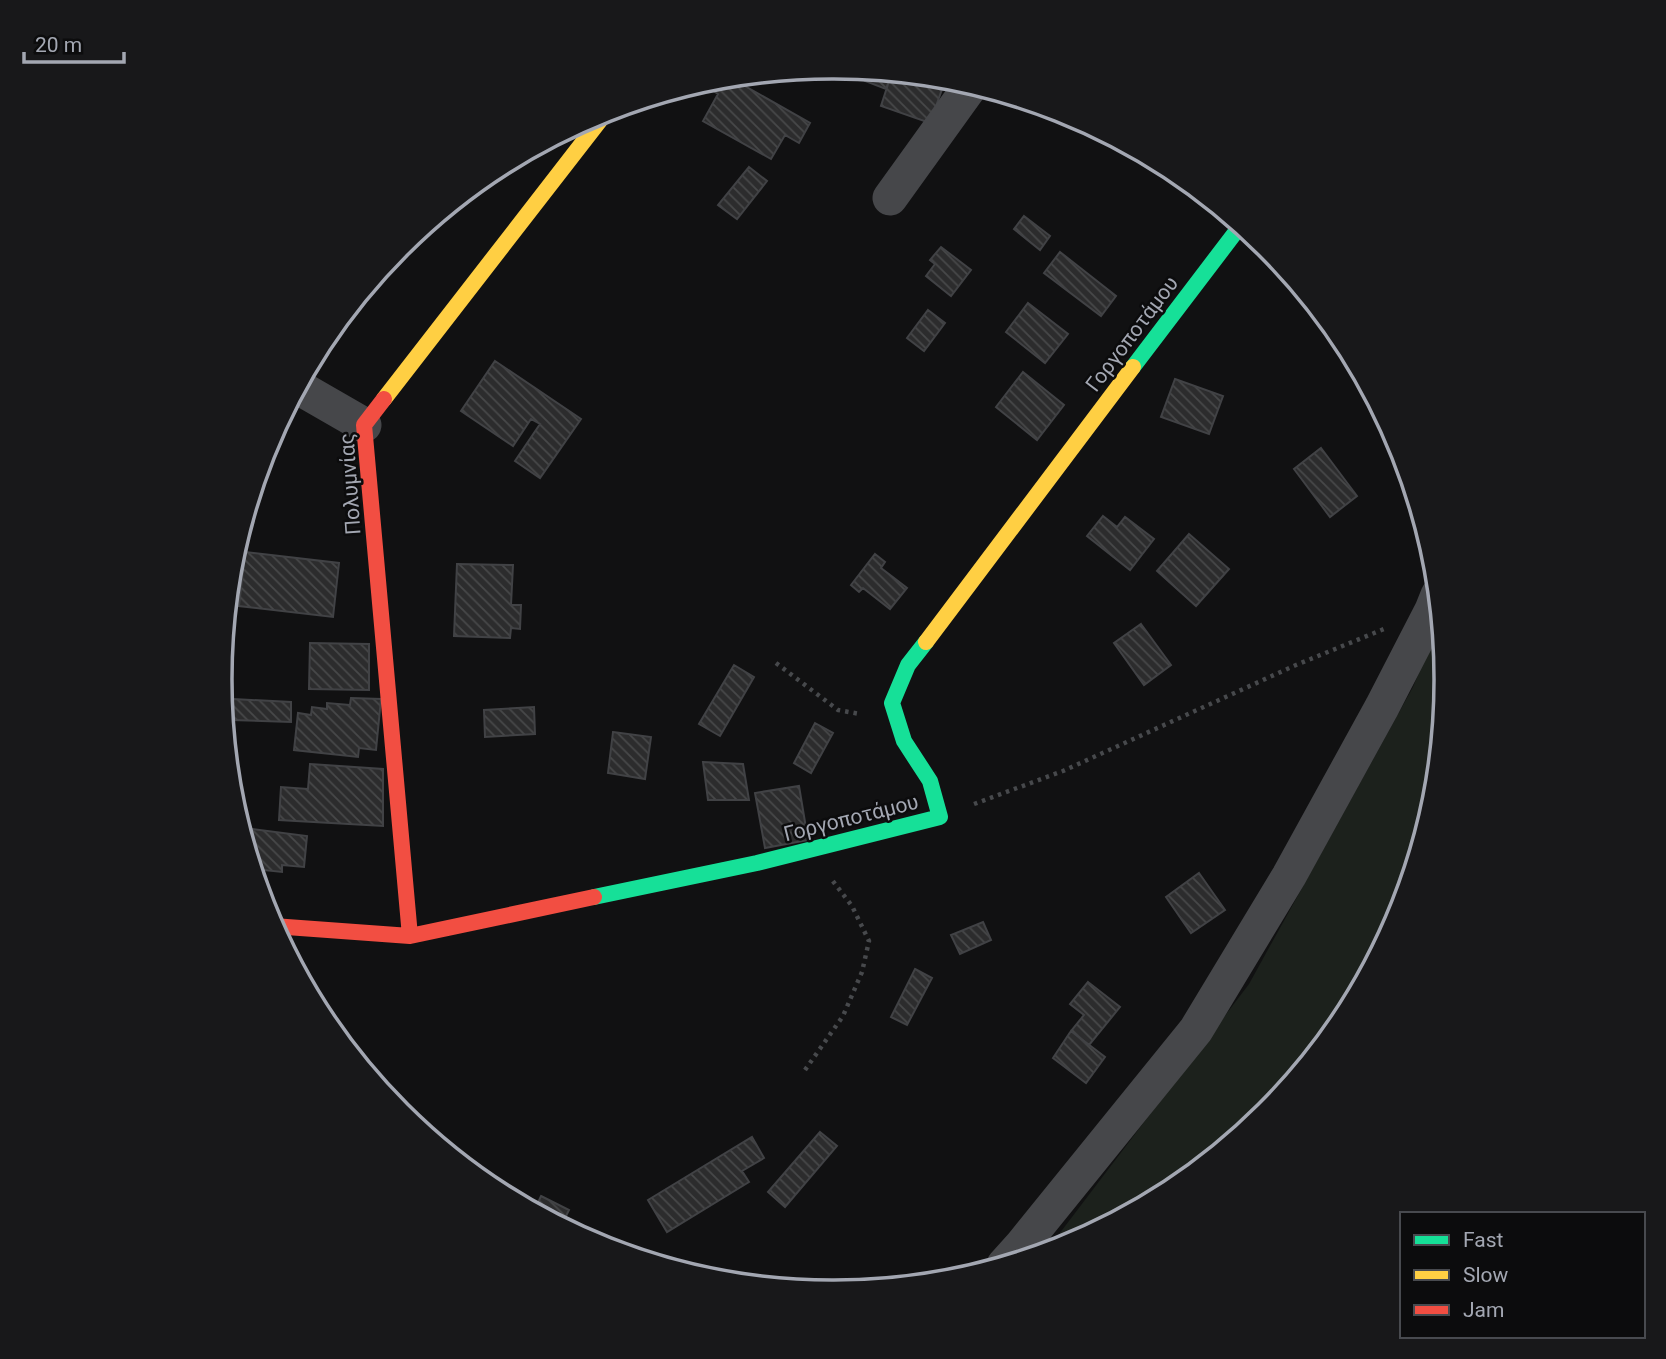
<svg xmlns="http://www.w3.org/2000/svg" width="1666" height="1359" font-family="Roboto,sans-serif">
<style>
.grass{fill:#1c211c}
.building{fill:url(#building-back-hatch);stroke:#414245;stroke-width:2}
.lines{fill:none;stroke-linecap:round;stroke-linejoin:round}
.path{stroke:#47494c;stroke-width:4.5;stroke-dasharray:3.5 5;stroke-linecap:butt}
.street{stroke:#46474a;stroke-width:35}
.fast{stroke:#16e098;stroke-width:16}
.slow{stroke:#ffcf43;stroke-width:16}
.jam{stroke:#f24e42;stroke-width:16}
.labels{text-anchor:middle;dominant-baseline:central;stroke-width:5;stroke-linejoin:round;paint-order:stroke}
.street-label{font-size:21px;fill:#a3a7b2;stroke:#0c0c0d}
.rim{fill:none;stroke:#a3a7b2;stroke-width:3.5}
</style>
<defs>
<pattern id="building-back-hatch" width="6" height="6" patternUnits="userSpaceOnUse" patternTransform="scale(1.75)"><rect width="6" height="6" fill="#2c2c2d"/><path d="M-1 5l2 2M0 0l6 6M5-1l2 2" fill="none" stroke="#474849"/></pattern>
</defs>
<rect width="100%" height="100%" fill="#111112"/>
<path class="grass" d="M1440,621L1446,680L1434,799L1399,914L1342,1020L1266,1113L1182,1183L1120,1213L1053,1242L1249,984L1413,687Z"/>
<path class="building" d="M869,70L892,72L886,89L865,81Z
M892,72L946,78L930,123L881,106Z
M729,77L810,123L799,143L785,135L771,159L703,121L718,94L707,87L711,79Z
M749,167L767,181L737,219L718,205Z
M1024,216L1050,236L1040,250L1014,229Z
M941,247L971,270L951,296L926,276L935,264L930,260Z
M1060,252L1116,296L1101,316L1044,273Z
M1028,303L1068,334L1045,363L1006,332Z
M928,310L945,323L924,351L907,338Z
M495,361L581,419L540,478L515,461L540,424L531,419L513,446L461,411Z
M1023,372L1064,405L1037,440L996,407Z
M1175,379L1223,396L1209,434L1161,417Z
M1321,448L1357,496L1330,517L1294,469Z
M257,477L255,508L248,507Z
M1103,516L1117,527L1125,517L1154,539L1130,570L1087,536Z
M1189,534L1229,569L1196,606L1157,571Z
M245,552L339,563L333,617L239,606Z
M875,554L885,562L881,568L907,588L890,609L863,588L859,592L851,585Z
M457,564L513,565L511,605H521L520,629L511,628L510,638L454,636Z
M1141,624L1171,665L1144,685L1114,643Z
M310,643L369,644V690L309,689Z
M734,665L754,677L720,736L699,724Z
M351,698L381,699L376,750L359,748L358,757L294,750L298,713L311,715L312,707L327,709V703L350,705Z
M233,699L291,702V722L232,720Z
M534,707L535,734L485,737L484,710Z
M815,723L833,733L811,773L794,763Z
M613,732L651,737L645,779L608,773Z
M703,762L743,764L749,800H708Z
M310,764L383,769V826L279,820L281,787L308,789Z
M799,786L808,840L765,848L755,793Z
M245,828L307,836L304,867L282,865V872L253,869L244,838Z
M1199,873L1225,910L1191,933L1166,897Z
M983,922L991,940L960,954L951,935Z
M915,969L932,978L907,1025L891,1017Z
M1088,982L1120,1007L1089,1045L1071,1031L1084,1015L1070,1004Z
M1071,1031L1105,1057L1086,1083L1053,1058Z
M820,1132L837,1146L785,1207L768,1192Z
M752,1137L764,1158L742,1171L749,1182L667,1232L648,1200Z
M541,1196L569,1210L561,1226L534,1211Z"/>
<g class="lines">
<path class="path" d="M776,663L838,710L860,714
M974,804L1063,771L1296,665L1384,629
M805,1070L843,1016L862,972L869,941L852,906L832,880"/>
<path class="street" d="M890,198L972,84
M298,387L364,425
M1004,1265L1022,1245L1196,1030L1289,876L1382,707L1432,610L1438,595"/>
<path class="fast" d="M1133,367L1241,225
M594,897L757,863L940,817L930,781L904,741L892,703L908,665L926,642"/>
<path class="slow" d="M384,399L608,110
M926,642L1133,367"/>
<path class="jam" d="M384,399L364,425L410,936
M273,926L410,936L594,897"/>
</g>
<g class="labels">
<g class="street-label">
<text transform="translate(1132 334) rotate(-53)">Γοργοποτάμου</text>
<text transform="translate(350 484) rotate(-94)">Πολυμνίας</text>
<text transform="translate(851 818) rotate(-14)">Γοργοποτάμου</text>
</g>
</g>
<path d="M0 0H1666V1359H0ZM832 79H834A600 600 0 0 1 1434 679V680A600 600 0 0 1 834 1280H832A600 600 0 0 1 232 680V679A600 600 0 0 1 832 79Z" fill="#18181a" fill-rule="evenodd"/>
<path class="rim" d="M832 79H834A600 600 0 0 1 1434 679V680A600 600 0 0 1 834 1280H832A600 600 0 0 1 232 680V679A600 600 0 0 1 832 79Z"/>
<rect x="1400" y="1212" width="245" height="126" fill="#0c0c0d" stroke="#484a4f" stroke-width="2"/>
<rect x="1414" y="1235" width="35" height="10" fill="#16e098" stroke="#484a4f" stroke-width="2"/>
<text x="1463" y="1247" font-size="21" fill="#a3a7b2">Fast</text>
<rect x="1414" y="1270" width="35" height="10" fill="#ffcf43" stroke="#484a4f" stroke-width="2"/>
<text x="1463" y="1282" font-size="21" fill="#a3a7b2">Slow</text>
<rect x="1414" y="1305" width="35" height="10" fill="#f24e42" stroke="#484a4f" stroke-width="2"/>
<text x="1463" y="1317" font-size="21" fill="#a3a7b2">Jam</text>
<path d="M24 52v10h100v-10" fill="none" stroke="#a3a7b2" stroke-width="3.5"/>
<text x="35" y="52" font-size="21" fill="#a3a7b2" stroke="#0c0c0d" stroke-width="5" paint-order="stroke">20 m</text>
</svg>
